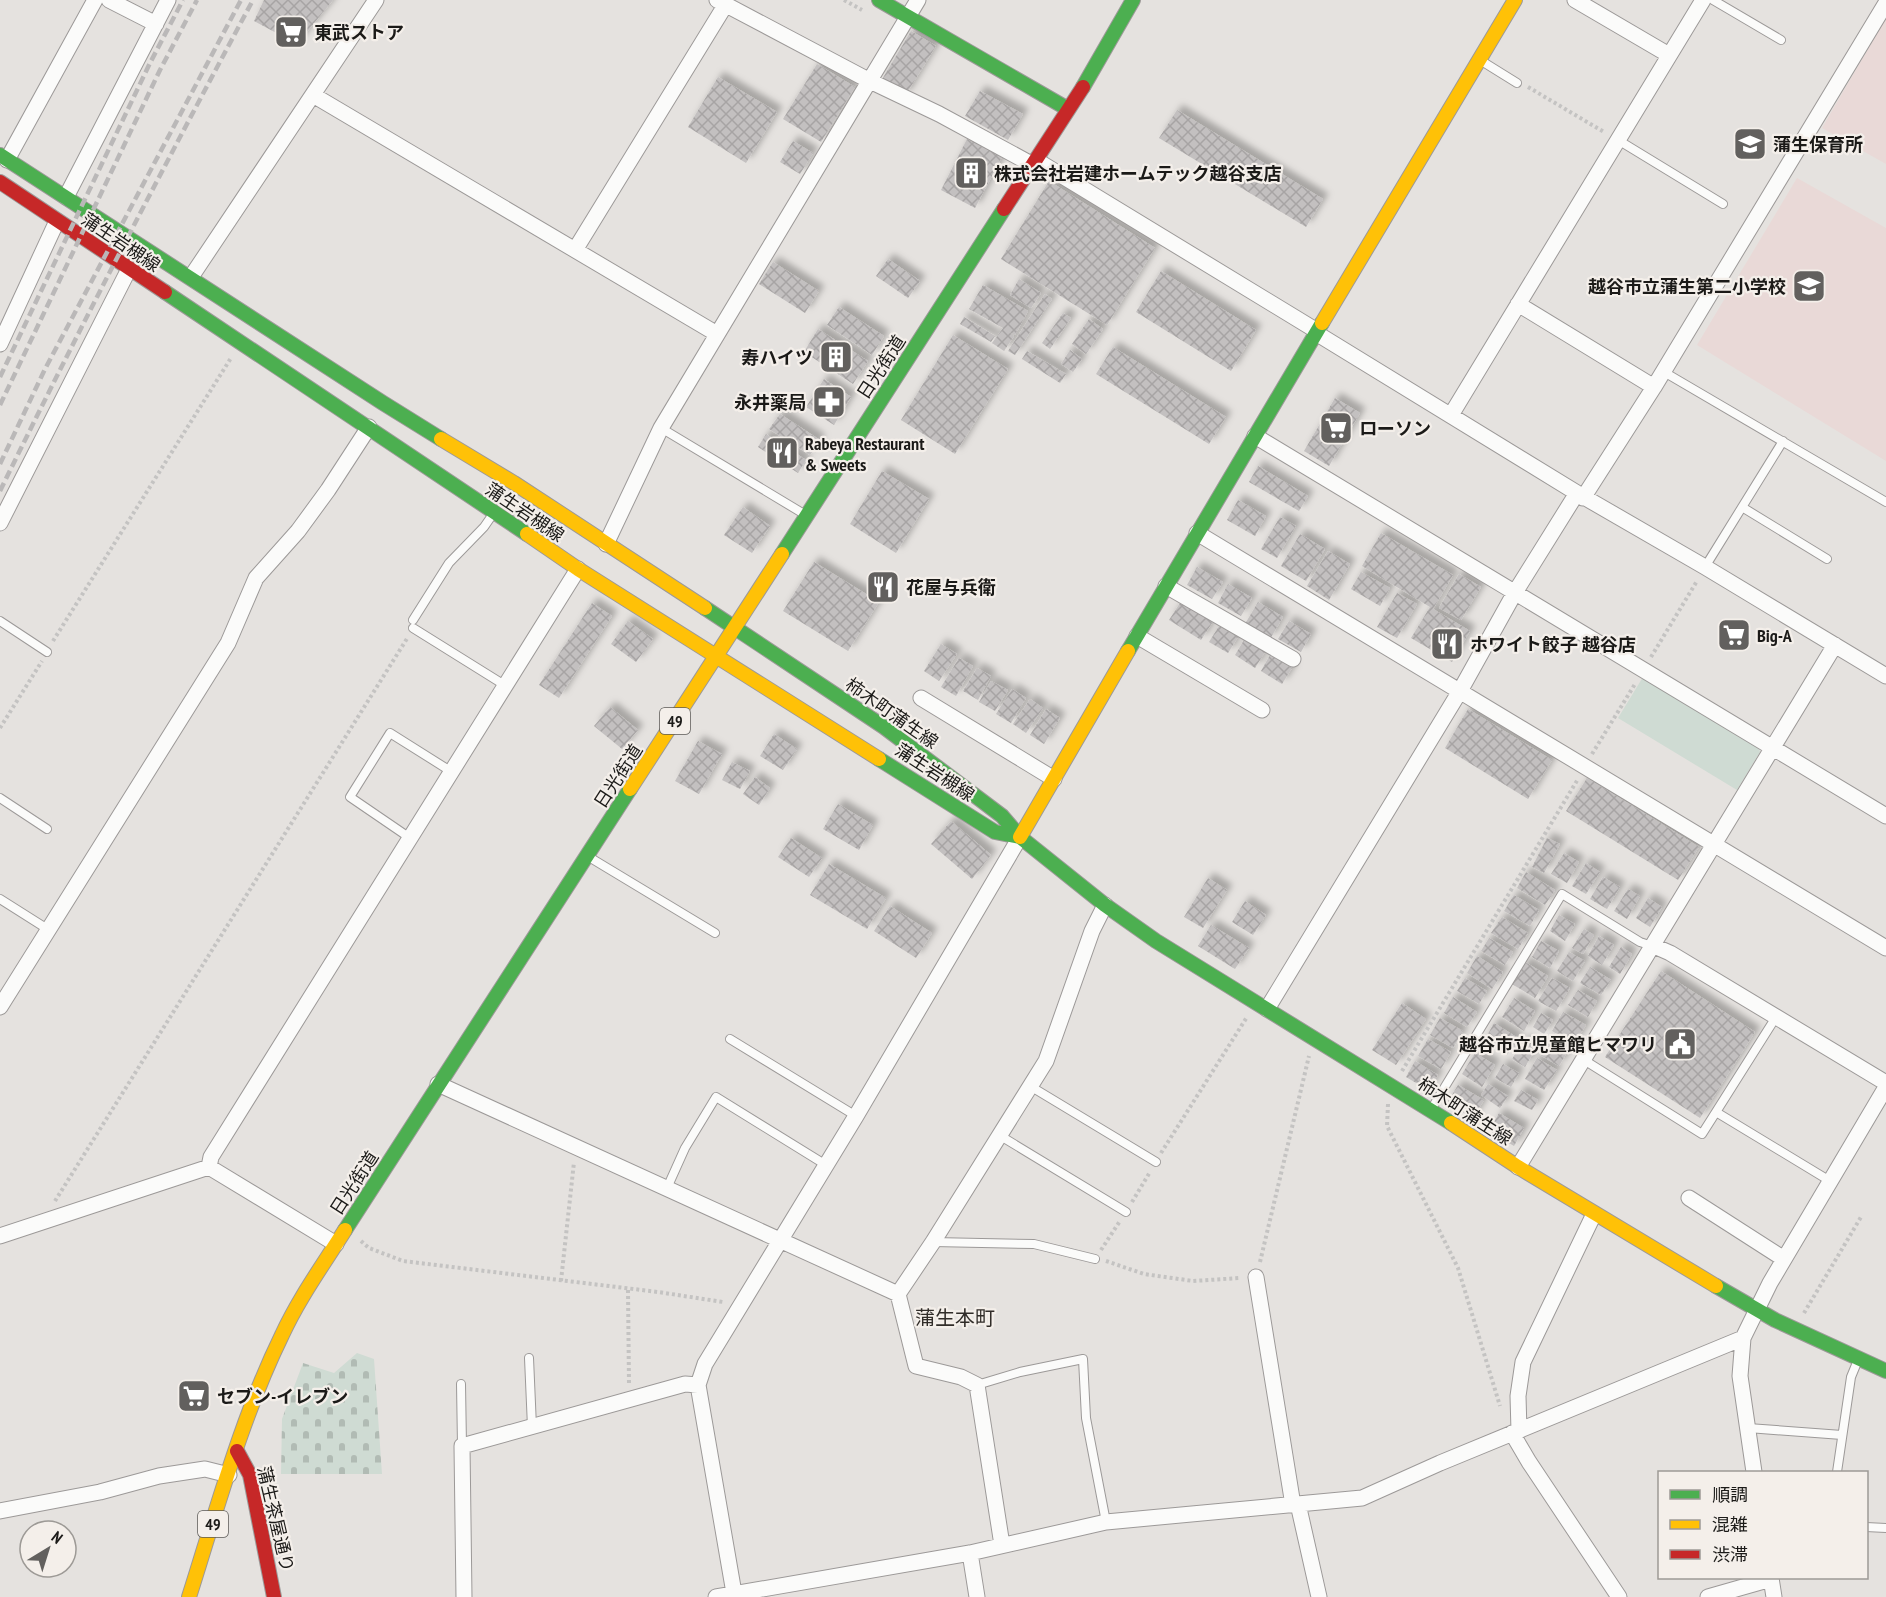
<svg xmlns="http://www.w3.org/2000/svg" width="1886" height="1597" font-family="'PT Sans Narrow','Noto Sans JP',sans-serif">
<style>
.education{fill:#e9d9d7}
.cemetery{fill:url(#cemetery-stones)}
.park{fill:#cfdbd3}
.building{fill:url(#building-cross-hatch);filter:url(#shadow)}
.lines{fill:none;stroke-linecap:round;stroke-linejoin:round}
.lane-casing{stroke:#9c9998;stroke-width:10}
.street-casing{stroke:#9c9998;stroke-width:17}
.fast-casing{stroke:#9c9998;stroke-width:16}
.slow-casing{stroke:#9c9998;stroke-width:16}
.jam-casing{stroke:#9c9998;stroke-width:16}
.path{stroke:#c4c3c2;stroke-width:4;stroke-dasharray:3 3;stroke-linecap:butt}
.lane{stroke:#fbfbfa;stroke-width:8}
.street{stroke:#fbfbfa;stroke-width:15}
.fast{stroke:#4caf50;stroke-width:14}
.slow{stroke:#ffc107;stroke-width:14}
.jam{stroke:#c62828;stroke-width:14}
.rail{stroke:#bab8b8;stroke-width:4.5;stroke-dasharray:9 4.5;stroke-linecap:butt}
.labels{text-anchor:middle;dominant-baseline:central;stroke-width:4.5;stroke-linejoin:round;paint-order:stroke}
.shield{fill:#f4efea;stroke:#5c5a57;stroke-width:1.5}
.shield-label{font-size:16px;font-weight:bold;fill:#1b1a18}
.poi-label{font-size:18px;font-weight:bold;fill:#1b1a18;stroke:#f4efea;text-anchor:start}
.street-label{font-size:18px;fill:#1b1a18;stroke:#f4efea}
.neighbourhood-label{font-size:20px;fill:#312d29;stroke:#f4efea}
</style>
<defs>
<pattern id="cemetery-stones" width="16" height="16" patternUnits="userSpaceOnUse" patternTransform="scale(1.5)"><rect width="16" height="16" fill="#cfdbd3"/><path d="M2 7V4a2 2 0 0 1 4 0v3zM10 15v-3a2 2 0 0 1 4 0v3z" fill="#b1bbb4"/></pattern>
<pattern id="building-cross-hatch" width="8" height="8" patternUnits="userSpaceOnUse" patternTransform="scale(1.5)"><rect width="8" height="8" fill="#c3c0c0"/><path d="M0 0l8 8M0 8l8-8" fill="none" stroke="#a7a4a4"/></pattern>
<filter id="shadow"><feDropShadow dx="5.5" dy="-5.5" stdDeviation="3" flood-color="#0004"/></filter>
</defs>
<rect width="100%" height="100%" fill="#e5e2df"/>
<path class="education" d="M1886,18V164L1822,128Z
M1797,178L1886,228V461L1697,345Z"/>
<path class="cemetery" d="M357,1353L374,1359L382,1474H281L282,1419L303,1363L334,1373Z"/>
<path class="park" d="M1643,677L1758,745L1760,752L1737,790L1618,718Z"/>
<path class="building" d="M264,0H333L297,44L254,21Z
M911,31L936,46L905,96L881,81Z
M817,64L855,87L821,142L783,119Z
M718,77L777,112L746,163L688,127Z
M980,91L1023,114L1008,140L965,116Z
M1177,110L1323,199L1306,227L1159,138Z
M967,139L1002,157L975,208L941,190Z
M793,141L813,153L800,174L780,162Z
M1049,181L1155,248L1107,325L1001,259Z
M888,259L920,281L908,298L876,276Z
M773,262L819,291L805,313L759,284Z
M1161,271L1256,330L1231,371L1136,312Z
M1019,279L1041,293L1031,308L1010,295Z
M983,285L1028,311L1015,335L1008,331L1014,336L1004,351L992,343L1003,328L969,309Z
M1045,294L1052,299L1015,355L1008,351Z
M839,307L884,336L872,355L827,325Z
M1063,313L1071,318L1050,349L1042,343Z
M964,317L995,336L991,342L960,324Z
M1089,319L1103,329L1086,354L1072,344Z
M818,329L868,361L853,384L804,352Z
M953,335L1008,369L955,454L901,420Z
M1113,347L1226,417L1209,444L1096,374Z
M1070,350L1082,359L1073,372L1061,364Z
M1027,351L1066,374L1060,383L1022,359Z
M824,379L851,397L834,425L806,407Z
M1335,398L1360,413L1329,466L1304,451Z
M780,414L820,440L810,455L769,429Z
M766,434L806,460L798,473L758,447Z
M1258,466L1308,496L1299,511L1249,482Z
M882,471L929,499L896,553L850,524Z
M1238,500L1266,516L1255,536L1227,520Z
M743,507L770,526L752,553L724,535Z
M1280,517L1296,526L1277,558L1261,549Z
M1381,533L1453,575L1433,609L1470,631L1452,662L1411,638L1430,607L1362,566Z
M1300,534L1325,549L1306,581L1281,566Z
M1328,551L1350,564L1329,600L1307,586Z
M814,562L879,602L848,651L783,611Z
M1197,567L1223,582L1212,599L1187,585Z
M1361,572L1390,588L1380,606L1351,589Z
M1459,574L1481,587L1461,620L1439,608Z
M1228,584L1252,598L1241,616L1218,603Z
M1397,593L1417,604L1397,638L1377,627Z
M1182,600L1214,620L1201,640L1169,620Z
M1258,602L1283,617L1270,639L1245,624Z
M592,603L612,616L559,698L539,685Z
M628,621L653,639L636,662L611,644Z
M1289,621L1311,634L1301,652L1278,639Z
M1219,626L1238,637L1228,653L1209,642Z
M1244,640L1265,652L1255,668L1235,655Z
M941,644L957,654L939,681L924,671Z
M1270,655L1292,668L1282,684L1261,671Z
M959,658L973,666L956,696L941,687Z
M977,668L991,676L978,700L963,691Z
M991,681L1008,690L995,711L979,702Z
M1012,689L1026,698L1011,723L996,714Z
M1030,699L1043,708L1026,733L1013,724Z
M610,707L638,730L622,749L594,726Z
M1046,709L1060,718L1044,744L1030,735Z
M1468,709L1552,760L1528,799L1445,748Z
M774,734L797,749L783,770L760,756Z
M698,741L722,754L699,794L675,781Z
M732,762L750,771L740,789L722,780Z
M755,777L770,788L759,805L743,794Z
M1587,778L1699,847L1678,880L1566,811Z
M838,804L873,825L859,850L823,829Z
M951,821L991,855L972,879L931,844Z
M791,838L822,858L809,877L778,857Z
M1547,838L1560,844L1544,873L1532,867Z
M1564,853L1579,862L1567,883L1551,874Z
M1586,863L1600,872L1586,894L1572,886Z
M829,864L886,898L867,929L810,895Z
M1526,872L1555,890L1545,905L1517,888Z
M1603,877L1620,887L1607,909L1590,899Z
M1208,878L1227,890L1203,928L1184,917Z
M1628,889L1640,896L1627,919L1614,911Z
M1514,895L1539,910L1530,926L1504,911Z
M1648,898L1662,907L1650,927L1636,918Z
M1245,901L1266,915L1253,935L1232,922Z
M890,906L932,933L916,958L874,931Z
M1559,915L1575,924L1565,941L1550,931Z
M1502,917L1528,933L1518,949L1491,933Z
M1211,925L1249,948L1235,969L1198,946Z
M1584,929L1594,935L1583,954L1572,948Z
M1599,936L1614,945L1602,965L1588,956Z
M1489,938L1513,952L1505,965L1481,951Z
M1541,941L1559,951L1550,968L1532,957Z
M1621,947L1632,954L1620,974L1609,967Z
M1569,952L1585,961L1573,981L1557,971Z
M1477,956L1503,972L1492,989L1467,973Z
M1525,962L1548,976L1535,998L1512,984Z
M1590,967L1611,980L1601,995L1580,983Z
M1661,971L1755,1032L1700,1118L1605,1057Z
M1465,978L1487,991L1479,1004L1457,991Z
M1552,978L1570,988L1556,1011L1538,1001Z
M1578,990L1597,1001L1588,1017L1568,1005Z
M1453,997L1477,1012L1467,1027L1444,1013Z
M1514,998L1535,1011L1524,1031L1502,1017Z
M1402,1003L1426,1019L1396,1065L1372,1050Z
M1563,1012L1586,1025L1574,1044L1552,1031Z
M1541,1013L1553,1020L1544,1034L1533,1027Z
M1440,1018L1463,1031L1453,1048L1430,1035Z
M1494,1023L1518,1038L1507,1055L1484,1041Z
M1550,1038L1569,1049L1559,1066L1540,1055Z
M1428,1039L1451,1052L1441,1069L1418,1056Z
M1524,1040L1536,1048L1525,1067L1512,1059Z
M1475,1053L1495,1065L1482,1087L1462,1074Z
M1537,1058L1557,1070L1544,1090L1525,1079Z
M1415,1061L1438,1075L1428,1090L1406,1077Z
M1503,1064L1519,1073L1511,1087L1495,1078Z
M1488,1084L1508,1096L1500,1108L1481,1095Z
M1458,1085L1484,1100L1473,1118L1447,1103Z
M1521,1090L1538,1100L1532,1110L1514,1101Z
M1499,1113L1524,1128L1514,1146L1489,1131Z"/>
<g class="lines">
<g class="lane-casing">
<path id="lane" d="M1713,0L1781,40
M1480,60L1517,83
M1618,140L1723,204
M1664,372L1886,502
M661,428L804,514
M1742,507L1827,559
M1705,567L1783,441
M413,620L449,563L484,527L493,514
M0,621L47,652
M413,628L506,686
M0,798L47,829
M410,838L350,797L390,733L452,772
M589,857L715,933
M0,899L49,930
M1776,1017L1716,1112L1830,1181
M730,1039L856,1116
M1584,1060L1702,1134L1716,1112
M1030,1086L1156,1162
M1432,1108L1562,894L1640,942L1652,946
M999,1135L1126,1212
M667,1188L685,1148L716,1097L826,1165
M933,1242L1034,1244L1095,1259
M529,1358L532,1427
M461,1384L462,1446
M977,1385L1020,1372L1083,1359L1086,1418L1106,1522
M1748,1428L1842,1435
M1837,1472L1851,1377L1858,1360
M1866,1527L1886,1528"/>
</g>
<g class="street-casing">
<path id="street" d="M109,0L156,24
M717,0L870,81L939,114L1033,165
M1575,0L1669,55
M313,95L717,334
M7,160L95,0
M1036,160L1317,331
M66,197L168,0
M575,250L726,4
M191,277L376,0
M1518,304L1654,387
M1316,333L1577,493L1705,567L1886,676
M0,344L57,221
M1451,415L1703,0
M1255,436L1886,816
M1583,498L1654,387L1886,3
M0,523L129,269
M1197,533L1886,948
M606,544L661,428L918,0
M1166,586L1293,659
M1137,636L1262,710
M921,698L1054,779
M1654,946L1670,953L1886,1083
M0,1007L228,643L256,578L298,531L328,490L369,427
M1267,1009L1460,691L1514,594L1577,493
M438,1084L898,1294
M209,1167L211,1157L578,569
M1518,1167L1835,645
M1689,1198L1784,1259
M0,1236L209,1167L336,1244
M1256,1277L1293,1505
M1519,1431L1518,1396L1523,1362L1594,1214
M1512,1433L1529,1462L1619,1597
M1754,1472L1740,1376L1743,1338L1770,1283L1886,1087
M1298,1504L1319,1597
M0,1511L100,1492L159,1476L205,1469L229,1475
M1002,1545L977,1385L961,1377L916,1366L898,1294L933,1242L1046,1061L1092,931L1105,905
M970,1553L977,1597
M1771,1578L1774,1597
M734,1593L698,1385L705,1364L856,1116L1020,837
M464,1597L462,1446L685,1384L698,1385
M716,1597L970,1553L1106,1522L1362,1498L1440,1463L1743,1338
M1708,1597L1771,1579"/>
</g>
<g class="fast-casing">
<path id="fast" d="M879,0L1068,109
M1083,87L1133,0
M0,155L383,403L441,439
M165,292L527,534
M782,554L1004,209
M705,608L884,727L1002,816L1020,837
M1128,651L1322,323
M879,759L995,832L1020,837L1105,905L1156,941L1451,1123
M345,1230L630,789
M1716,1286L1775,1320L1886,1371"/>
</g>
<g class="slow-casing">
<path id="slow" d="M1322,323L1515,0
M441,439L514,483L705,608
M527,534L578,569L879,759
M630,789L782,554
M1020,837L1128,651
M1451,1123L1518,1167L1716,1286
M189,1597C217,1509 241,1419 282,1335C299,1298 323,1265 345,1230"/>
</g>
<g class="jam-casing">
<path id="jam" d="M0,182L165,292
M1004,209L1083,87
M237,1451L250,1475L274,1597"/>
</g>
<path class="path" d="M844,0L862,10
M1528,87L1604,132
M53,641L231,358
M1651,657L1697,581
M0,728L42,661
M1592,754L1635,684
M1402,1071L1578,779
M1388,1104L1387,1126L1458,1268L1500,1406
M1161,1153L1247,1017
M55,1201L408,637
M1132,1202L1150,1172
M361,1241L369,1248L403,1261L658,1292L723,1302
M1101,1250L1120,1221
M1106,1261L1144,1274L1193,1281L1240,1278
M1260,1262L1309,1056
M561,1281L574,1162
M628,1290L629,1385
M1804,1313L1861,1217"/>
<use href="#lane" class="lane"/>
<use href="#street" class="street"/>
<use href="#fast" class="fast"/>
<use href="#slow" class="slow"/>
<use href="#jam" class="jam"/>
<path class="rail" d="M0,377L150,63L183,0
M0,405L160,70L197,0
M0,464L45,369L241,0
M0,491C81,325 166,162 253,0"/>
</g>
<defs>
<g id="supermarket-square" transform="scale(1.725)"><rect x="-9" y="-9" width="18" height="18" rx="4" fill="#62605e" stroke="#f4efea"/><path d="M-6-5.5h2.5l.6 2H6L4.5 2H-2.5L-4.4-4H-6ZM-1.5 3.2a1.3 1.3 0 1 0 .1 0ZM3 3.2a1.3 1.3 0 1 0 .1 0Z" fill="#fff"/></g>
<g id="school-square" transform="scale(1.725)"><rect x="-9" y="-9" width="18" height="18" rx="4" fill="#62605e" stroke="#f4efea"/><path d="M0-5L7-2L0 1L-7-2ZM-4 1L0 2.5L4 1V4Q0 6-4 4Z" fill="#fff"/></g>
<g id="building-square" transform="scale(1.725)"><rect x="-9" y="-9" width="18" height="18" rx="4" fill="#62605e" stroke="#f4efea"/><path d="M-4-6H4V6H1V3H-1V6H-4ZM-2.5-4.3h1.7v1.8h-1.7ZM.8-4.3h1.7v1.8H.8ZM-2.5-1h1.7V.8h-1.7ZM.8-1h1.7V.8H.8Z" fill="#fff"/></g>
<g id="pharmacy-square" transform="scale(1.725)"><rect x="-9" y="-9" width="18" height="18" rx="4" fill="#62605e" stroke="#f4efea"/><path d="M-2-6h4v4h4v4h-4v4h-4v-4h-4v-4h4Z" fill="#fff"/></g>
<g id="restaurant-square" transform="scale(1.725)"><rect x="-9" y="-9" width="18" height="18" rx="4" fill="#62605e" stroke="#f4efea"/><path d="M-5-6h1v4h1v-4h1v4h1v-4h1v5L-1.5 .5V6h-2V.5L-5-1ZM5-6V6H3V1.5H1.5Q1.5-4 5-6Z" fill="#fff"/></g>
<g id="civic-square" transform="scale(1.725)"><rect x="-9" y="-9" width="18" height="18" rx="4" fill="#62605e" stroke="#f4efea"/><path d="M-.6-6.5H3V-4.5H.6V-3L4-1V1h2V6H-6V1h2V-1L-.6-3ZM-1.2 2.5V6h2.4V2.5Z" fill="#fff"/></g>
</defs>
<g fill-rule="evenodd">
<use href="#supermarket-square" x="291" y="32"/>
<use href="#school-square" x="1750" y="144"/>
<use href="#building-square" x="971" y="173"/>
<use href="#school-square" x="1809" y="286"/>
<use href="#building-square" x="836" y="357"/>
<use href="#pharmacy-square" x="829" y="402"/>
<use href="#supermarket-square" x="1336" y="428"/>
<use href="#restaurant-square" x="782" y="453"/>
<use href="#restaurant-square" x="883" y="587"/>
<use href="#supermarket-square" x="1734" y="635"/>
<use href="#restaurant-square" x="1447" y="644"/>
<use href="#civic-square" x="1680" y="1044"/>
<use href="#supermarket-square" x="194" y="1396"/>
</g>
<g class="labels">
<g class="shield">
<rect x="660" y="708" width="30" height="26" rx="4.5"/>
<rect x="198" y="1511" width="30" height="26" rx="4.5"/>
</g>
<g class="shield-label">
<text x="675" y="721">49</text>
<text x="213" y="1524">49</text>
</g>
<g class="poi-label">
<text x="314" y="32">東武ストア</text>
<text x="1773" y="144">蒲生保育所</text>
<text x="994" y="173">株式会社岩建ホームテック越谷支店</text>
<text x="1786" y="286" text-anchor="end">越谷市立蒲生第二小学校</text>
<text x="813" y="357" text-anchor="end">寿ハイツ</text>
<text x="806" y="402" text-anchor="end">永井薬局</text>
<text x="1359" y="428">ローソン</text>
<text x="805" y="443">Rabeya Restaurant<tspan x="805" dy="21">&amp; Sweets</tspan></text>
<text x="906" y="587">花屋与兵衛</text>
<text x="1757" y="635">Big-A</text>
<text x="1470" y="644">ホワイト餃子 越谷店</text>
<text x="1657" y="1044" text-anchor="end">越谷市立児童館ヒマワリ</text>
<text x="217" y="1396">セブン-イレブン</text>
</g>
<g class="street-label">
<text transform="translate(121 242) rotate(34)">蒲生岩槻線</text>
<text transform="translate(881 367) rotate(-57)">日光街道</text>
<text transform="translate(525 512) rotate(34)">蒲生岩槻線</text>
<text transform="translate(892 713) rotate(35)">柿木町蒲生線</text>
<text transform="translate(935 772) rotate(33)">蒲生岩槻線</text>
<text transform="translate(618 776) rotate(-57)">日光街道</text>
<text transform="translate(1465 1111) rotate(33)">柿木町蒲生線</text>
<text transform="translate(354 1183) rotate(-57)">日光街道</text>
<text transform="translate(276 1519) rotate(77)">蒲生茶屋通り</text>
</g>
<g class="neighbourhood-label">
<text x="955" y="1318">蒲生本町</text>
</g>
</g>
<rect x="1658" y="1471" width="210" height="108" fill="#f4efea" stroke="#9d9a96" stroke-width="1.5"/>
<rect x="1670" y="1490" width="30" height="9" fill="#4caf50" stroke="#9d9a96" stroke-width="1.5"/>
<text x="1712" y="1501" font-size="18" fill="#1b1a18">順調</text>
<rect x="1670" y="1520" width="30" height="9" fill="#ffc107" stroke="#9d9a96" stroke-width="1.5"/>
<text x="1712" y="1531" font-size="18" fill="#1b1a18">混雑</text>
<rect x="1670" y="1550" width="30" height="9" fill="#c62828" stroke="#9d9a96" stroke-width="1.5"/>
<text x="1712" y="1561" font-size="18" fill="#1b1a18">渋滞</text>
<g transform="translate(48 1549) rotate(38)"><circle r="28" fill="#f4efea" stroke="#9d9a96" stroke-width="1.5"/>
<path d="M0-4.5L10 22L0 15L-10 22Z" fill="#62605e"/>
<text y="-9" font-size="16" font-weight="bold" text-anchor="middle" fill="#1b1a18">N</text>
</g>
</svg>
